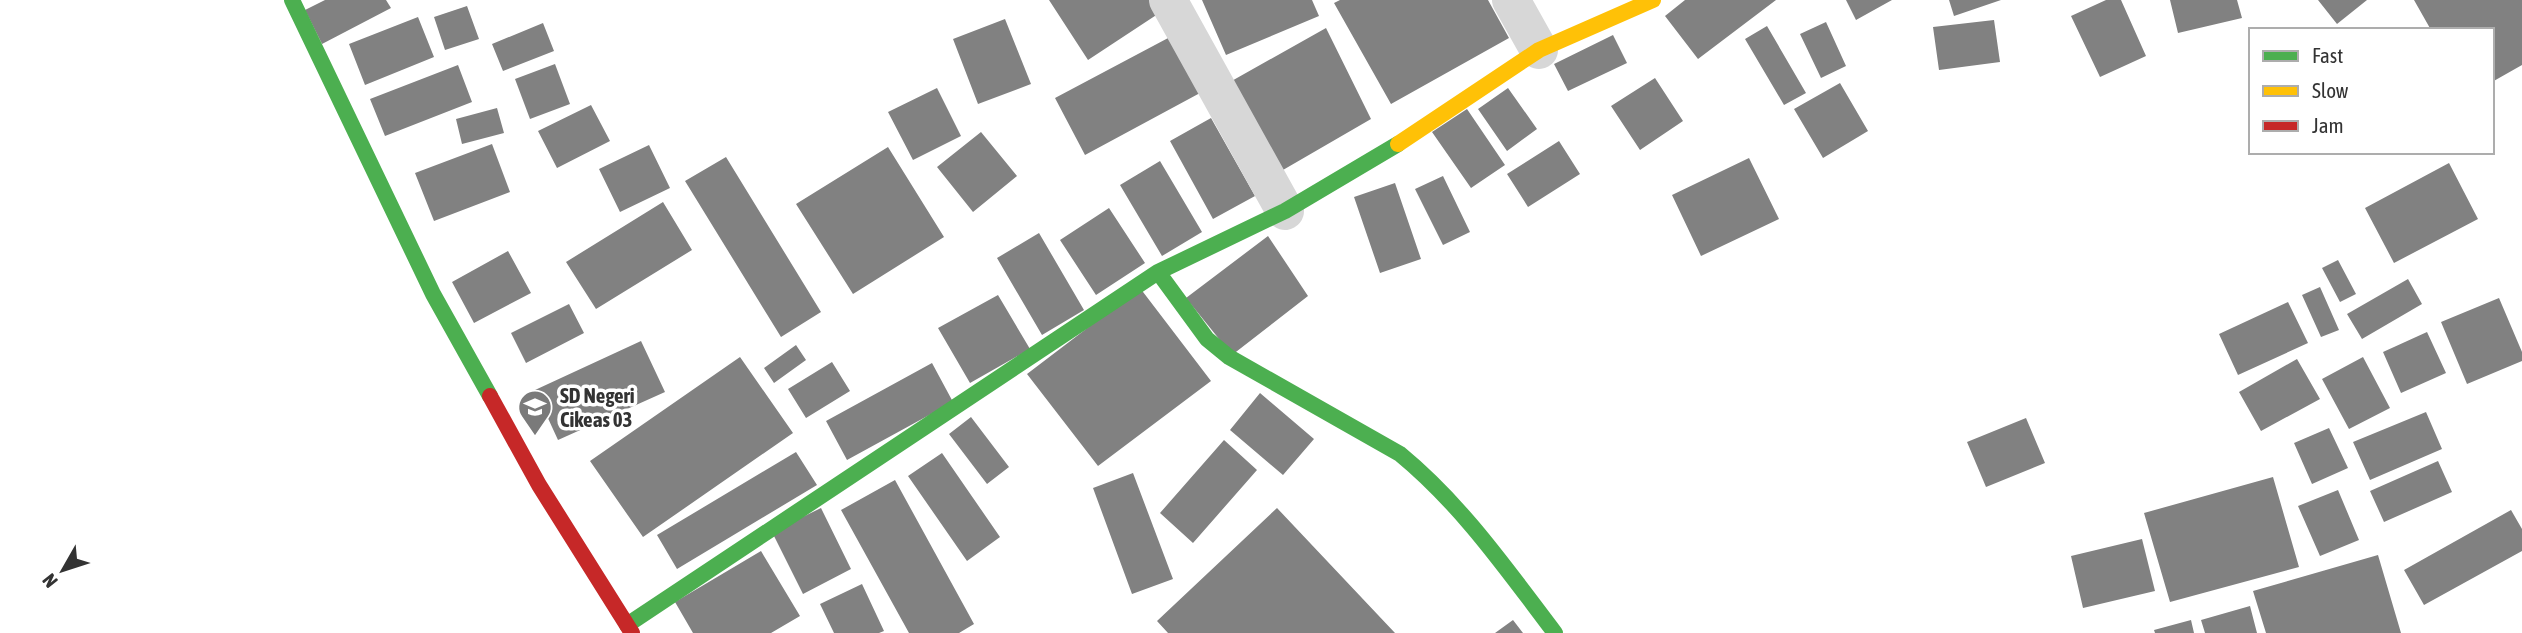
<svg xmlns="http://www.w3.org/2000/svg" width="2522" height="633" font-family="'Asap Condensed',sans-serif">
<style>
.building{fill:#818181}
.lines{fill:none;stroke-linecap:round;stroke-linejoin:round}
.street{stroke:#d7d7d7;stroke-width:38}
.fast{stroke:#4caf50;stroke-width:16}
.slow{stroke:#ffc107;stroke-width:16}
.jam{stroke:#c62828;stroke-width:16}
.labels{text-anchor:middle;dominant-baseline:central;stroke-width:7;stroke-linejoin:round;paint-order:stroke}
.poi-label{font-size:21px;font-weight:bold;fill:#333;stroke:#fff;text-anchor:start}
</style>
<rect width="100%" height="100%" fill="#fff"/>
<path class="building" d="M325,0H386L391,8L322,44L305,10Z
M1049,0H1166L1170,6L1088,60Z
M1202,0H1312L1319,16L1226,55Z
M1340,0H1488L1509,38L1391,104L1334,3Z
M1685,0H1776L1698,59L1665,16Z
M1846,0H1892L1856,20Z
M1949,0H2001L1954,16Z
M2106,0H2121L2146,56L2100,77L2071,16Z
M2170,0H2237L2242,18L2178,33Z
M2318,0H2367L2337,24Z
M2414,0H2522V65L2492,82V30H2431Z
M467,6L479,39L445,50L434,17Z
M418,17L434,57L365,85L349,44Z
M1005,19L1031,84L978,104L953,39Z
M1994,20L2000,62L1939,70L1933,27Z
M1826,22L1846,66L1821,78L1800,34Z
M543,23L554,51L503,71L492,44Z
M1767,26L1806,93L1784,105L1745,39Z
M1326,28L1371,119L1269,178L1221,87Z
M1613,35L1627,63L1568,91L1554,64Z
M1170,37L1200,93L1085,155L1055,98Z
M555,64L570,104L530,119L515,79Z
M458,65L472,102L385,136L370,99Z
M1655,78L1683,121L1640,150L1611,106Z
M1840,83L1868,131L1823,158L1794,109Z
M937,88L961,136L913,160L888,112Z
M1508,88L1537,129L1507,151L1478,109Z
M591,105L610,141L557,168L538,131Z
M497,108L504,133L462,144L456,119Z
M1467,109L1505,165L1471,188L1432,132Z
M1211,118L1255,196L1213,219L1170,141Z
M981,132L1017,176L973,212L937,167Z
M1559,141L1580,174L1528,207L1507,174Z
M492,144L510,192L434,221L415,173Z
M649,145L670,188L620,212L599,169Z
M888,147L944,237L853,294L796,204Z
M726,157L821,312L781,337L685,181Z
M1749,158L1779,219L1701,256L1672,195Z
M1160,161L1202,232L1162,256L1120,185Z
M2449,163L2478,219L2394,263L2365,208Z
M1443,176L1470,232L1443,245L1415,189Z
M1395,183L1421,259L1380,273L1354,197Z
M663,202L692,250L596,309L566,262Z
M1109,208L1145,263L1096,295L1060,240Z
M1039,233L1084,310L1042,335L997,258Z
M1268,236L1308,296L1232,355L1186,298Z
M508,251L531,293L474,323L452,282Z
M2338,260L2356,294L2340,302L2322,268Z
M2408,279L2422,304L2362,339L2347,314Z
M2320,287L2339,330L2321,337L2302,295Z
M1140,288L1211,381L1098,466L1027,374Z
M998,295L1030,349L970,383L938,328Z
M2499,298L2522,352V361L2467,384L2441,322Z
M2288,302L2308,343L2238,375L2219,334Z
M569,304L584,333L526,363L511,333Z
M2427,332L2446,373L2401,393L2383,352Z
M641,341L665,392L558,440L535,390Z
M796,345L806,360L774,383L764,368Z
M740,357L793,433L643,537L590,461Z
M2363,357L2390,408L2349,429L2322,379Z
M2297,359L2320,399L2261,431L2239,392Z
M832,362L850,391L806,418L788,389Z
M932,363L953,402L847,460L826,421Z
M1260,393L1314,439L1283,475L1230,430Z
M2426,412L2442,449L2370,480L2353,442Z
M971,417L1009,467L987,484L949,434Z
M2026,418L2045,463L1986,487L1967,442Z
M2329,428L2348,468L2312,484L2294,443Z
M1224,440L1257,470L1193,543L1160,513Z
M796,452L817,485L677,569L657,535Z
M942,453L1000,537L967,561L908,476Z
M2438,461L2452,492L2384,522L2370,491Z
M1133,473L1173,579L1132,594L1093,488Z
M2273,477L2299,567L2170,602L2144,513Z
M895,480L974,624L959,633H909L841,510Z
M2338,490L2359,540L2320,556L2298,506Z
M821,508L851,569L803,594L772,532Z
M1277,508L1395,633H1168L1157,621Z
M2511,510L2522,529V551L2424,605L2404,570Z
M2142,539L2155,591L2083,608L2071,556Z
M761,551L800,616L771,633H693L675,602Z
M2378,555L2401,633H2266L2253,591Z
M862,584L884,631L879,633H834L820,604Z
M2250,606L2257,633H2205L2201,620Z
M1513,620L1523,633H1495Z
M2191,620L2194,633H2155L2154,630Z"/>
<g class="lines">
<path class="street" d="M1168,0L1285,211
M1511,0L1539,50"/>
<path class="fast" d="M292,0L433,294L490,396
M1158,272L1207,339L1229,357L1400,454C1462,505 1507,570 1555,633
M627,625L1158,272L1285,211L1398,144"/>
<path class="slow" d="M1398,144L1539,50L1653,0"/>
<path class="jam" d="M490,396L539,485L632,633"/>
</g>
<defs>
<g id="school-pin" transform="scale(1.75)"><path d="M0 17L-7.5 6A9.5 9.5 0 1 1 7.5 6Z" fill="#7a7a7a" stroke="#fff"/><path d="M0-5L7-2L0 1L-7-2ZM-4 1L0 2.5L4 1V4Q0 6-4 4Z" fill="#fff"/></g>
</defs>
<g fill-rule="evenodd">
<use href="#school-pin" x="535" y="407"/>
</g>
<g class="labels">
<g class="poi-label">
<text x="560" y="395">SD Negeri<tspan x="560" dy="24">Cikeas 03</tspan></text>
</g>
</g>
<rect x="2249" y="28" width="245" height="126" fill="#ffffff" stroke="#adadad" stroke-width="2"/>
<rect x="2263" y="51" width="35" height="10" fill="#4caf50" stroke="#adadad" stroke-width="2"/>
<text x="2312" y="63" font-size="21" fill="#333333">Fast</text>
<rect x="2263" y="86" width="35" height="10" fill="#ffc107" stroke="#adadad" stroke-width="2"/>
<text x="2312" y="98" font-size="21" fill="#333333">Slow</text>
<rect x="2263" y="121" width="35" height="10" fill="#c62828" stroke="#adadad" stroke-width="2"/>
<text x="2312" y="133" font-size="21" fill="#333333">Jam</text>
<g transform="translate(63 570) rotate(231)" stroke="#ffffff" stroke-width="5" paint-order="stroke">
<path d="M0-5L12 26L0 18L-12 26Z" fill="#333333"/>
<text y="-10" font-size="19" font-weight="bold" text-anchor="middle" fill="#333333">N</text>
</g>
</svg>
